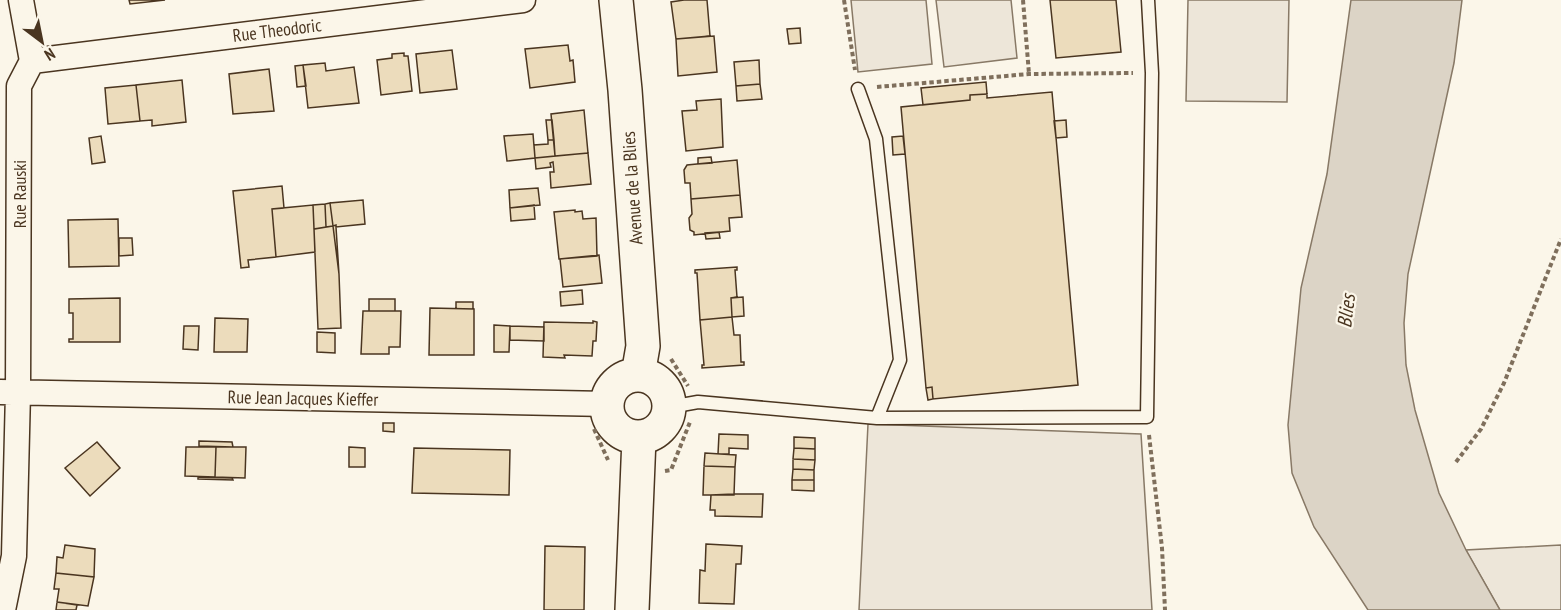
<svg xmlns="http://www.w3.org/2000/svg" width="1561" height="610" font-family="'PT Sans Narrow',sans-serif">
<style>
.green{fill:#ede6d9;stroke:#887966;stroke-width:1.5}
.water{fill:#dcd4c6;stroke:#887966;stroke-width:1.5}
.building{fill:#ecdcbc;stroke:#4a3520;stroke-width:1.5}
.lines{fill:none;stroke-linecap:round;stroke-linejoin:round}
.lane-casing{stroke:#4a3520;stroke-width:15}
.street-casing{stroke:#4a3520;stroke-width:27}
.secondary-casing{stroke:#4a3520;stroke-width:36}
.path{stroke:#7f6f5c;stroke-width:4;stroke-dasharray:4.5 3;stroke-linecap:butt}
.lane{stroke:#fbf6e9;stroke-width:12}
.street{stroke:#fbf6e9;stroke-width:24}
.secondary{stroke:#fbf6e9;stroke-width:33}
.labels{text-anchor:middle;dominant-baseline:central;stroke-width:4.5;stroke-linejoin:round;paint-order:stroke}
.street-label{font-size:18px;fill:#4a3520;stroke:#fbf6e9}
.water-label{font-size:20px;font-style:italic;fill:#4a3520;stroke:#fbf6e9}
</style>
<rect width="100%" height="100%" fill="#fbf6e9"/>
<path class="green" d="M851,0H926L932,64L858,72Z
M936,0H1011L1017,58L944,67Z
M1188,0H1289L1287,102L1186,101Z
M868,424L1141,434L1152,610H859Z
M1561,545V610H1500L1466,550Z"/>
<path class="water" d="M1351,0H1462L1454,63L1408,274L1404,323L1406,365L1415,410L1439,493L1466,550L1500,610H1368L1314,527L1292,473L1288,425L1301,288L1327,174Z"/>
<path class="building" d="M129,0H165L130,4Z
M684,0H707L710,36L676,39L671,2Z
M1050,0H1116L1121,52L1056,58Z
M800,28L801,43L789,44L787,29Z
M714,36L717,72L678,76L676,39Z
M568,45L570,61L573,60L575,82L530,88L525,49Z
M452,50L457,89L420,93L416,54Z
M404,53V56H408L412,91L381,95L377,60L392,58V54Z
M759,60L760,84L736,86L734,62Z
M325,63L326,71L354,67L359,103L308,108L303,65Z
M303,65L306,86L297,87L295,66Z
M269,69L274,111L233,114L229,74Z
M182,80L186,122L152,126V120L140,121L136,85Z
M986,82L987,94L970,95V100L923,105L921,88Z
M760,84L762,99L737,101L736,86Z
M136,85L140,121L108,124L105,88Z
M1052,92L1078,385L933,399L932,387L926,388L901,107L970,100V95L987,94V98Z
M721,99L723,147L686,151L682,111L697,110L696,101Z
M584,110L588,153L555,156L551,114Z
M546,120H552L554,140H548Z
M1066,120L1067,137L1056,138L1054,121Z
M533,134L535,158L507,161L504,136Z
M101,136L105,162L92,164L89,138Z
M903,136L905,154L893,155L892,137Z
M548,140H554L555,156L535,158L534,145L548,144Z
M588,153L591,184L551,188L550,172H554L553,162L550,163L551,167L536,169L535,158Z
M711,157L712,163L698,164V158Z
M737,160L740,195L691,199L690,183H685L684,170L687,165Z
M282,186L284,208L272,209L276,257L248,260L249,267L241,268L233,191Z
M538,188L540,205L510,208L509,190Z
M740,195L742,217L729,218L730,231L694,235V232L690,230L689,218L692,214L691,199Z
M363,200L365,224L336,227V225L333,226L330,203Z
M330,203L333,226L326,227L325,204Z
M325,204L326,227L314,229L313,205Z
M313,205L315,252L276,257L272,209Z
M534,205L535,219L511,221L510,208Z
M575,210V212L582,211L583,219L596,218L597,256L559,259L554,212Z
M118,219L119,266L69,267L68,220Z
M336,225V227L339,274L333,226Z
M333,226L339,274L341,328L318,329L314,229Z
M719,232L720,238L706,239L705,233Z
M119,238H132L133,255L119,256Z
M599,255L602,283L563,287L560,259Z
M737,267V270H735L737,297L731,298L732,317L700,320L697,273H695V270Z
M582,290L583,304L561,306L560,292Z
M743,297L744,316L732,317L731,298Z
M120,298V342H69V339H73V313H69V299Z
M369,299H395V311H369Z
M456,302H473V309H456Z
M430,308L474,309V355H429Z
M363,311H401L400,347H389V354H361Z
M732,317L734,335H740L741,362H744V365L702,368V365H704L700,320Z
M215,318L248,319L247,352H214Z
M593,321L597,322L596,341H593L592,356L564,355L565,358L543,357L544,322L593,323Z
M494,325L510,326L509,352H494Z
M184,326H199L198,350L183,349Z
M510,326L544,327V341L510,340Z
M317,332L335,333V353L317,352Z
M932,387L933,399L928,400L926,388Z
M383,423H394V432L383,431Z
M719,434L748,435V449L729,448V454H718Z
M794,437L815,438V449L794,448Z
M199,441L232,442L233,447L199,446Z
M97,442L120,468L90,496L65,468Z
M186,447H216L215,477L185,476Z
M216,447H246L245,478L215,477Z
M349,447L365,448V467H349Z
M414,448L510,450L509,495L412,493Z
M794,448L815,449V460L793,459Z
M705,453L736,455L735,467L704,466Z
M793,459L815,460L814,470L793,469Z
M704,466L735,467L734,495H703Z
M793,469L814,470V480H792Z
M198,477L232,478L233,480L198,479Z
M792,480H814V491L792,490Z
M734,494H763L762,517L715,516V510H710L711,495Z
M706,544L742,546L741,564H736L734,604L699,603L700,570L705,571Z
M65,545L95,549L94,577L56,573L57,557L63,558Z
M545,546L585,547L584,610H544Z
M56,573L94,577L88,606L57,602L59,589H54Z
M57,602L77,605L76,610H56Z"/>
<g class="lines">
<g class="lane-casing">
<path id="lane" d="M858,89L876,139L900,360L877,418
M670,407L698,402L877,418L1147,417L1152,73L1148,0"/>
</g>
<g class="street-casing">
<path id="street" d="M32,61L523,0
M0,392L607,404
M3,610L14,556L18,392L19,86L32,61L21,0"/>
</g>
<g class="secondary-casing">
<path id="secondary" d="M616,0L625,90L643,346L638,375
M607 406a31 31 0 1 1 62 0a31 31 0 1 1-62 0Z
M632,610L639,438"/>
</g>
<path class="path" d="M844,0L855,70
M1023,0L1029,74
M877,87L1029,74L1133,73
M671,359L688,386
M594,429L608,460
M1149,435L1162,548L1165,610
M1456,462L1481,429L1504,383L1561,239
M665,471L671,470L690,422"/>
<use href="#lane" class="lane"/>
<use href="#street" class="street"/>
<use href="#secondary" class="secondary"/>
</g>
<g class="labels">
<g class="street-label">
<text transform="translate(277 30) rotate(-7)">Rue Theodoric</text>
<text transform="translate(632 188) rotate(-94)">Avenue de la Blies</text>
<text transform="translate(19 194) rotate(-90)">Rue Rauski</text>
<text transform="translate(303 398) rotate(1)">Rue Jean Jacques Kieffer</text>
</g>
<g class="water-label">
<text transform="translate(1346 311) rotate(-83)">Blies</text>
</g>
</g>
<g transform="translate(42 42) rotate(148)" stroke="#fbf6e9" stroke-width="4.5" paint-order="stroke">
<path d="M0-4.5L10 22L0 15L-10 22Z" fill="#4a3520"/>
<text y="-9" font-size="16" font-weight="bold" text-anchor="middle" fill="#4a3520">N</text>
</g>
</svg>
